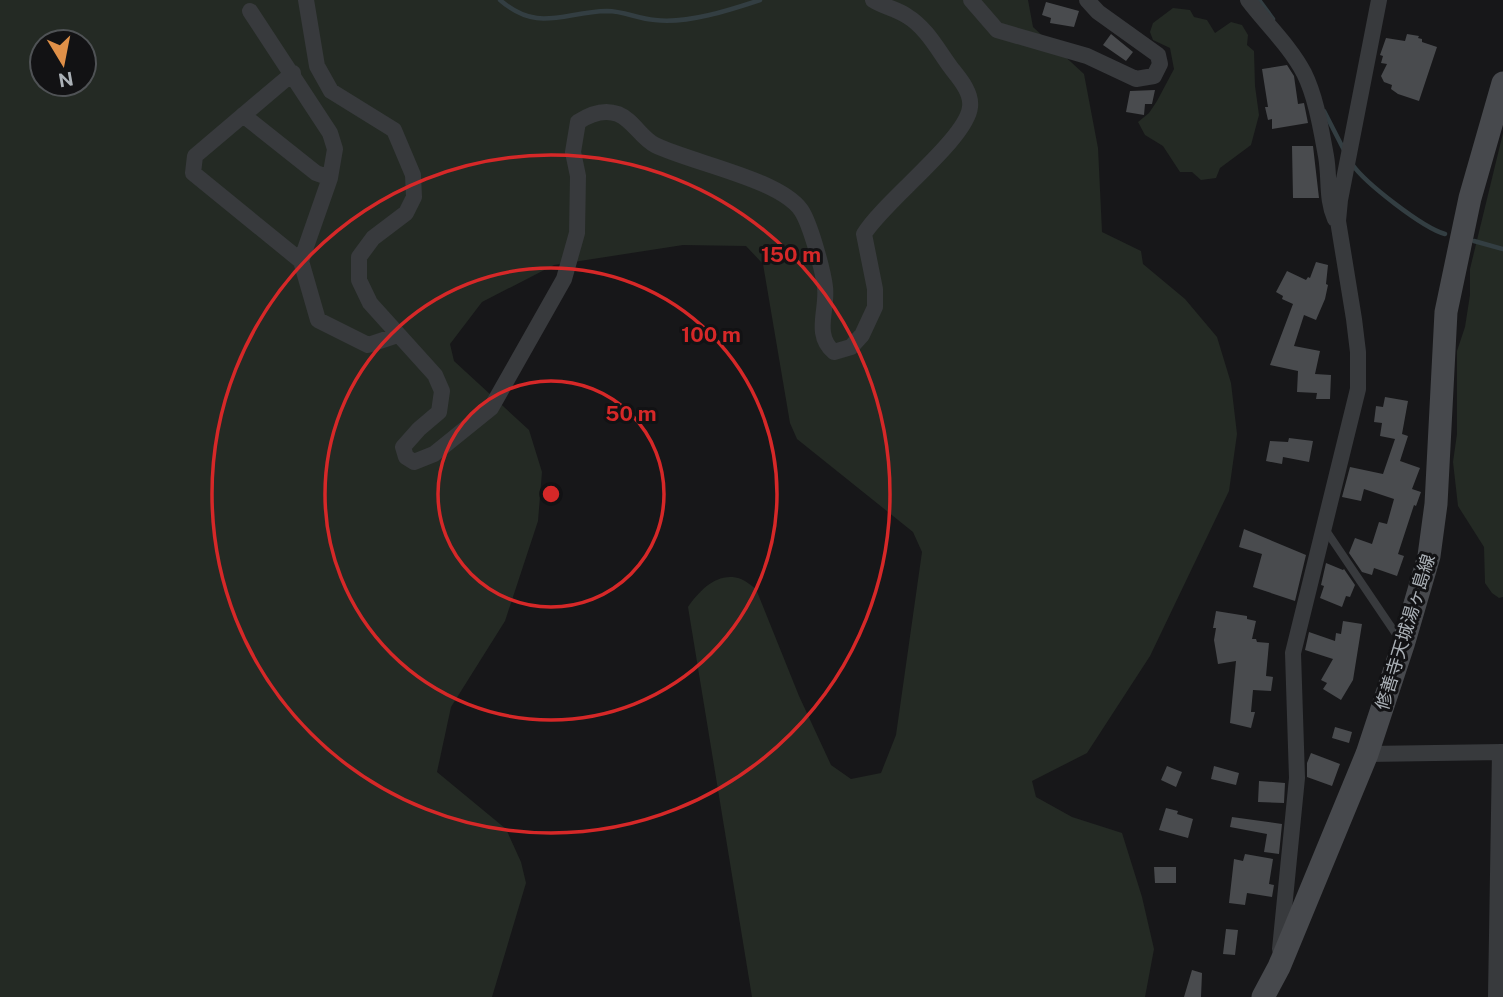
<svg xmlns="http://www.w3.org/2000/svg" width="1503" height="997" font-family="'Public Sans','Noto Sans JP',sans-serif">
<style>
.green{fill:#242a24;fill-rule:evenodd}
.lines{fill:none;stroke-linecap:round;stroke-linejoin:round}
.stream{stroke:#333e42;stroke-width:4.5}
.building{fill:#494b4e}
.lane{stroke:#383a3d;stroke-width:8}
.street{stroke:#383a3d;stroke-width:16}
.secondary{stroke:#47494d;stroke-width:23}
.ring{fill:none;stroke:#d62828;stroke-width:3.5}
.labels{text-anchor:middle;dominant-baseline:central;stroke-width:6;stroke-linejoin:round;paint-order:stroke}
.street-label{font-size:18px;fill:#abb1b7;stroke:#121214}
.centre{fill:#d62828;stroke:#121214;stroke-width:3.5}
.ring-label{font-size:21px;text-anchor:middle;font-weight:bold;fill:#d62828;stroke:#121214;stroke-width:6;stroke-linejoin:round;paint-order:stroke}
</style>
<rect width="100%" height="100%" fill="#171719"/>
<path class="green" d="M0,0H1028L1033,27L1084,74L1098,148L1102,232L1141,251L1143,264L1185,299L1217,337L1231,383L1237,434L1229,491L1150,656L1087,753L1032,781L1036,797L1072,817L1122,833L1142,897L1154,949L1145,997H752L688,607C700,590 718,571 741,579C746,581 752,586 756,589L799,696L831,765L851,779L881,773L896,735L922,552L913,532L797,439L790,423L763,264L746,246L683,245L554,265L482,302L450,344L454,361L529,430L542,472L538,521L505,621L451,707L437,772L506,829L521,862L526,883L492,997H0ZM42,42H84V84H42Z
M1173,8L1190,10L1194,17L1207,20L1215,33L1231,22L1242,25L1248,35L1247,45L1254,51L1255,86L1259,115L1251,145L1220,168L1216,178L1201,180L1192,172H1180L1163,146L1145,135L1138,122L1149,113L1157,101L1174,69L1170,48L1153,40L1150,32L1153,23Z
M1503,133V597L1499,598L1492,593L1485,583L1484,547L1458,506L1453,462L1457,434V351L1465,327L1470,295V269Z"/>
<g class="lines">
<path class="stream" d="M500,0C538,33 563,12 607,11C624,11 638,19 655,20C687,24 730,10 760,0
M1259,0L1273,19
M1324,111L1344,150
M1352,164C1365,183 1423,228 1445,234
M1474,241L1503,249"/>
</g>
<path class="building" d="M1046,2L1079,11L1074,27L1050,23L1051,18L1042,15Z
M1111,34L1133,52L1126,61L1103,45Z
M1407,34L1419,36L1418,38L1422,39V42L1437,47L1419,101L1398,94L1391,89L1392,85L1384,82L1381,76L1387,64L1381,63L1383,56L1380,55L1386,38L1405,41Z
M1287,65L1294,76L1298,104L1304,103L1308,123L1272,129V119L1268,120L1265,107H1268L1262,69Z
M1155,90L1152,104H1145L1144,115L1126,112L1130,91Z
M1292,146H1313L1319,198H1293Z
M1316,262L1328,265L1326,284L1328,285L1325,299L1316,320L1304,315L1294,346L1320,351L1315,374L1331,375L1330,399H1316L1317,393L1297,392L1298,371L1270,365L1293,304L1282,299L1283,296L1276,292L1287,271L1306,280L1308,277L1310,278Z
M1385,397L1408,401L1402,434L1408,436L1400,461L1420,468L1412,489L1421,492L1416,506L1414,505L1398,554L1404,556L1397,576L1374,568L1372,575L1362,572L1349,553L1355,538L1372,544L1379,522L1387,524L1394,499L1364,489L1361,501L1342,497L1350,467L1383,474L1395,439L1380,436L1382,423L1374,422L1376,406L1383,407Z
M1289,438L1313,441L1309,462L1283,457L1282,464L1266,461L1270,441L1288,442Z
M1244,529L1306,555L1295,601L1253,587L1262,554L1239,547Z
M1326,563L1343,570L1344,569L1355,585L1350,597L1346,596L1342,607L1320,598L1324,586L1321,585Z
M1216,611L1247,616V619L1256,621L1252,639H1256L1257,642L1269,643L1266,676L1273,677L1271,691L1253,690L1251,712H1255L1251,728L1230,723L1236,661L1218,664L1214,640L1216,628H1213Z
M1343,621L1362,624L1353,680L1341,700L1323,689L1327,683L1321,680L1333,659L1305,650L1309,632L1335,641L1336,633L1341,634Z
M1335,727L1352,732L1349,743L1332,738Z
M1311,753L1340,764L1332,786L1307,777V763Z
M1167,766L1182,772L1176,787L1161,780Z
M1214,766L1239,773L1236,785L1211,779Z
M1259,781L1285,783L1284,803L1258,802Z
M1166,808L1178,811L1177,814L1193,819L1188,838L1159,830Z
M1232,817L1282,824L1279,854L1264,852L1267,834L1230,827Z
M1245,854L1273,859L1269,884L1274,885L1272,897L1247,893L1245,905L1229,903L1234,859L1243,861Z
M1154,867H1176V883H1155Z
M1226,929L1238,930L1235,955L1223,954Z
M1192,970L1202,973L1201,997H1184Z"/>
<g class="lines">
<path class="lane" d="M1325,529L1400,640"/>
<path class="street" d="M306,0L317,66L331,91L394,130L413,175L414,197L406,213L373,238L359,257V280L370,303L435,375L442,391L439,412L419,429L403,447L406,457L414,462L434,454L491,408L564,279L577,233L578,176L573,152L578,122C590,114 604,109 618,114C633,120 641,138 655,145C692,163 779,179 801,210C810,223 823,270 825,287C828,309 813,335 834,352L851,347L862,335L875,307V289L864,234C883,202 967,139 970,107C972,93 960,79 952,69C939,52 927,28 907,16C897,9 884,7 873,0
M971,0L997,30L1087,56L1136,79L1154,76L1160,64L1158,55L1098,12L1087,0
M1248,0C1266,24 1290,46 1304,73C1316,97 1321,129 1326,156C1330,178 1326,199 1335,219
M250,11L330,133L335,149L330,178L301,261L318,320L368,345L398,335
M293,73L195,156L193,173L301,261
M243,115L316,173L330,178
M1367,754L1503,752
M1280,949L1297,778L1293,653L1358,389V352L1354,319L1338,221L1340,200L1379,0
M1496,997L1500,752"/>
<path class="secondary" d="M1263,997L1279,967L1367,754L1403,645L1429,556L1436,504L1446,312L1470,198L1503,83"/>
</g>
<g class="ring">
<circle cx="551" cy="494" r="113"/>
<circle cx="551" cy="494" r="226"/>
<circle cx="551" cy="494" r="339"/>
</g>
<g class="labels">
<g class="street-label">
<text transform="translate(1405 632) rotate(-73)">修善寺天城湯ヶ島線</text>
</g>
</g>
<circle cx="551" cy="494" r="10" class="centre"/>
<g class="ring-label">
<text x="791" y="262">150 m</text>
<text x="711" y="342">100 m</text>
<text x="631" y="421">50 m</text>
</g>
<g transform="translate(63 63) rotate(170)"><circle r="33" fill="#121214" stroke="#4f5255" stroke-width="2"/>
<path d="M0-5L12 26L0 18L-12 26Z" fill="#e09048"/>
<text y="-10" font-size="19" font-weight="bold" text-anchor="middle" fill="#abb1b7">N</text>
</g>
</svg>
